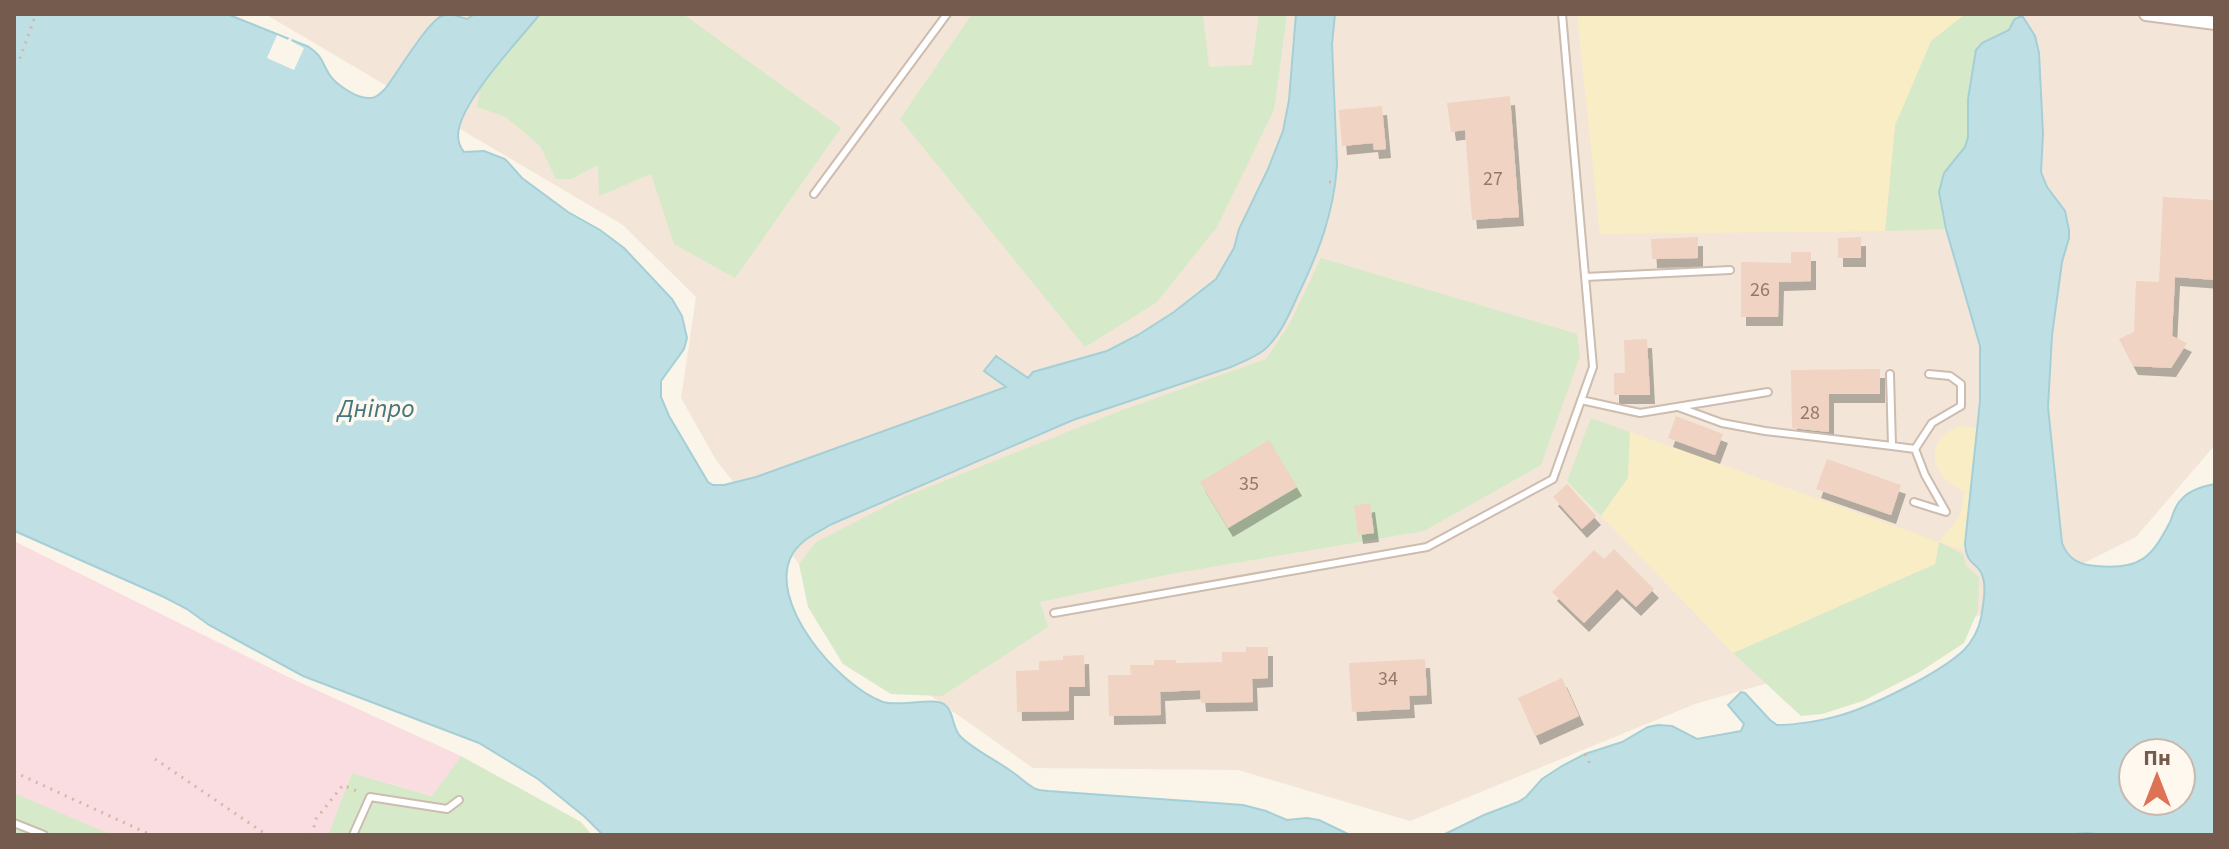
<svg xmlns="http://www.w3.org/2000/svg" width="2229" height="849" font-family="'Source Sans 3',sans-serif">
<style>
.residential{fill:#f3e6d8}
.medical{fill:#f9dde1}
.green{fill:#d6e9c8}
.sand{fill:#f9edc6}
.water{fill:#bee0e5;stroke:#a5cfd6;stroke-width:2;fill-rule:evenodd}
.pier{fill:#fbf4e9}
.building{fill:#f0d3c2;filter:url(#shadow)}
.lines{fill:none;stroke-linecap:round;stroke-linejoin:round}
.lane-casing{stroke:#cdbcaf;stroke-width:10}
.street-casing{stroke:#cdbcaf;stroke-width:16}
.path{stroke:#d5b7a5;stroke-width:3;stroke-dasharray:2 6;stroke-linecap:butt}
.lane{stroke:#fff;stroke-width:6}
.street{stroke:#fff;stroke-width:12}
.labels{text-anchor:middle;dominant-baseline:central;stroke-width:7;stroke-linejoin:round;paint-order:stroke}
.number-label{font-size:20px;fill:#94796b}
.water-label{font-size:26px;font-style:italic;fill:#457780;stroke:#fef8ef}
</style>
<defs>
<filter id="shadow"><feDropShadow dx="5" dy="9" stdDeviation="0" flood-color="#0004"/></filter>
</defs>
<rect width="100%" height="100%" fill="#fbf4e9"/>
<path class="residential" d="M265,14H2215V445L2136,537L1946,632L1695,704L1410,821L1238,770L1033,768L890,667L848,625L716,460L681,398L696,297L623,225Z"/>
<path class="medical" d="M14,541L288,677L461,756L433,796L352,773L328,835H14Z"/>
<path class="green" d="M540,14H683L841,128L735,278L674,244L651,174L599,196L598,165L571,179H556L540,146L506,117L477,107L480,88Z
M972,14H1203L1209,67L1252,65L1259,14H1287L1274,110L1217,227L1157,302L1085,347L900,119Z
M1965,14H2019L2009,29L1982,43L1976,50L1968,99V137L1965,147L1954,159L1941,210L1946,229L1885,231L1895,125L1931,41Z
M1321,258L1577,334L1580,356L1541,465L1424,531L1170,574L1040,602L1048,627L942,696L891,694L843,664L808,607L799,564L816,542L904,497L1125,409L1266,359L1289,325Z
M1591,418L1630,432L1628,478L1601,516L1567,481Z
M1939,542L1963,554L1966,566L1979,577L1978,610L1964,643L1918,673L1863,701L1822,714L1801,716L1733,653L1935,564Z
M461,756L581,822L592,835H328L352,773L432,796Z
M14,793L112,835H14Z"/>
<path class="sand" d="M1577,14H1965L1931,41L1895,125L1885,231L1600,234Z
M1959,426L1977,428L1966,526V551L1939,542L1935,564L1733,653L1601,516L1628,478L1630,432L1939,542L1960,516L1965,491C1931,479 1921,441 1959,426Z"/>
<path class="water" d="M14,14H227L309,47C323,57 321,61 329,74C335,84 356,98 368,98C375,99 380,94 385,89C396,75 428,21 442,16C451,12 458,17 467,19L475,14H540C518,41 467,95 459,128C457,137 458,145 464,152L484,151L505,159L522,178L568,212L600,230L624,248L672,299L682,316L687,338L684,349L661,381V397L669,416L708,482L713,485H724L756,477L1006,387L984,371L996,356L1028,378L1033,372L1107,351L1138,335L1174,312L1216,279L1234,248L1239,229L1268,169L1283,131L1289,100L1296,14H1335L1332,44L1337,165C1334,213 1318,254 1297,297C1289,315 1280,336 1264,350C1254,358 1242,362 1231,367L1073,420L832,524C818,532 802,539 793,553C764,601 839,686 883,702C900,707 933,697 944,704C954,711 952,727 960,736C971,748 997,761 1011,771C1019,776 1027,785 1036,789C1041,791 1043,790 1048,791L1243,805L1266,811L1287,820L1307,818L1319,820L1350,835H603L585,817L538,779L479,743L303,676L209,625L187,609L164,597L17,532L14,530Z
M2019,17H2023L2035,36L2039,53L2043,134L2041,172L2047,187L2065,211L2069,230V238L2062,262L2052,335L2048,407L2062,543C2068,559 2079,565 2096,566C2139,570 2151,559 2170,522C2173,515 2175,505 2181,500C2188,491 2204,486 2215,484V835H2113L2086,833L2063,835H1443L1484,815L1518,802L1526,797L1542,779L1562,766L1585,754L1622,742L1648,727L1658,725L1672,726L1697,739L1741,731L1744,724L1728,705L1741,692L1745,693L1770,720L1777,725C1795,725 1821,721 1838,716C1871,707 1940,673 1964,650C1972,642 1979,629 1981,618C1983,606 1987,586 1982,575C1977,561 1967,567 1965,544L1980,401V346L1946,229L1939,192L1944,173L1965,147L1968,137V99L1976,50L1982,43L2009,30L2014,20ZM2133,753H2181V801H2133Z"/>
<path class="pier" d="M277,35L288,40L289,38L292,39L291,41L304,48L294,70L267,58Z"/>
<path class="building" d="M1510,96L1519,217L1472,220L1465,130L1451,132L1447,103Z
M1382,106L1386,149L1374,150L1373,143L1342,146L1339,110Z
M2163,197L2215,200V280L2175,277L2172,336L2187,343L2171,368L2133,366L2119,339L2134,332L2136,281L2159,282Z
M1698,237V258L1652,259L1651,239Z
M1861,237V258H1838V238Z
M1791,252H1811V281L1779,282L1778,317H1741V262L1791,263Z
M1647,339L1650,395H1614V373H1625L1624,340Z
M1880,369V394H1829V432L1792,428L1791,370Z
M1676,416L1723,434L1715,455L1668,438Z
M1269,440L1297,487L1228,528L1200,482Z
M1827,459L1901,485L1891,515L1816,489Z
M1567,484L1596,516L1582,529L1553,497Z
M1370,503L1374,533L1358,535L1354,506Z
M1614,549L1654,589L1636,607L1617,589L1584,623L1552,592L1594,550L1604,559Z
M1246,647H1268V678L1252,679L1253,702L1201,703L1200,690L1160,692L1161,715L1109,716L1108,675H1131L1130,665H1154V660H1176V663L1222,662V652H1246Z
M1084,655L1085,687H1069V711L1017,712L1016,671L1039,670V661L1063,660V656Z
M1425,659L1427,695L1409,696L1410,709L1352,712L1349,663Z
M1562,678L1579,716L1535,736L1518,698Z"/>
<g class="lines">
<g class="lane-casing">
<path id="lane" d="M814,194L947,14
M1585,277L1730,270
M1581,400L1640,413L1768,392
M1678,407L1722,423L1765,431L1892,446L1890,374
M1892,446L1915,449L1925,475L1946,512L1914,502
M1915,449L1932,423L1961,406V384L1950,376L1929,374
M1054,613L1427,547L1553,479L1593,367L1562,14
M14,823L44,835
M353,835L370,797L447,809L459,800"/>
</g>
<g class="street-casing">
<path id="street" d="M2146,14L2215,23"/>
</g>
<path class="path" d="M14,59L19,61L36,14
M1329,182L1336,181
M1585,754L1590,764
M155,759L267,835
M14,772L151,835
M312,835L316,819L343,785L359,792"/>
<use href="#lane" class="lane"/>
<use href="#street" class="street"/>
</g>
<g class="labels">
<g class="number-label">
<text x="1493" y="179">27</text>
<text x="1760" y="290">26</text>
<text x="1810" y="413">28</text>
<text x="1249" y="484">35</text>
<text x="1388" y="679">34</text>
</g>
<g class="water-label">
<text x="376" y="408">Дніпро</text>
</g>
</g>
<rect width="2229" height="849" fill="none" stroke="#755b4e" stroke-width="32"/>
<g transform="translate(2157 777)"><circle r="38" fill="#fef8ef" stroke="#c7b9af" stroke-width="2"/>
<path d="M0-6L14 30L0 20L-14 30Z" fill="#de7255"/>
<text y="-12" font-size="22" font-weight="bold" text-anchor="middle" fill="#755b4e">Пн</text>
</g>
</svg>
